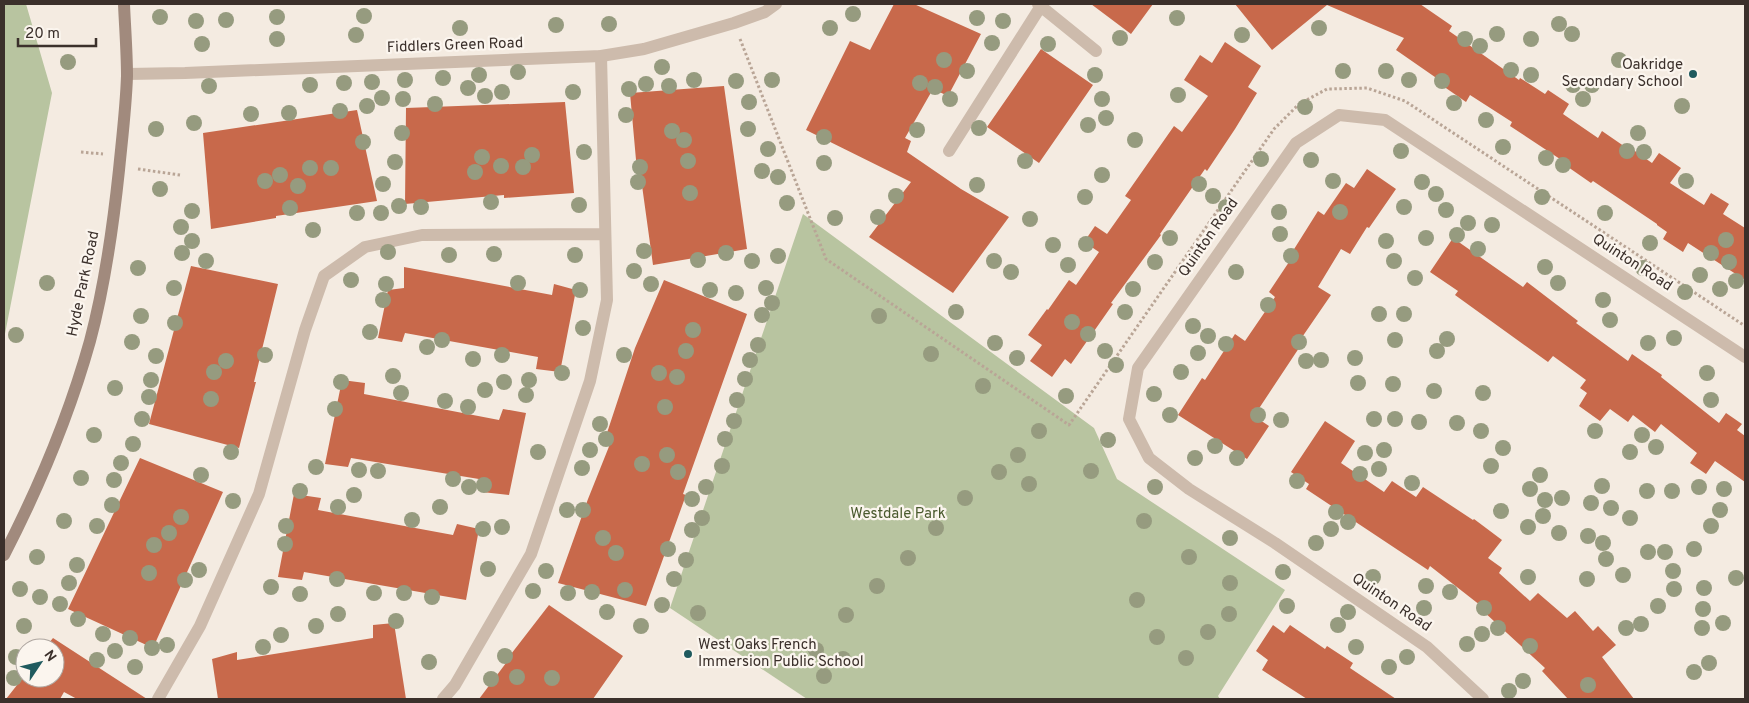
<svg xmlns="http://www.w3.org/2000/svg" width="1749" height="703" font-family="Overpass,sans-serif">
<style>
.green{fill:#b8c4a0}
.building{fill:#c8694b}
.lines{fill:none;stroke-linecap:round;stroke-linejoin:round}
.path{stroke:#b9a596;stroke-width:3;stroke-dasharray:2.5 2.5;stroke-linecap:butt}
.service{stroke:#cdbbac;stroke-width:12}
.minor{stroke:#cdbbac;stroke-width:12}
.secondary{stroke:#a18a7d;stroke-width:12}
.tree{fill:#969b7f}
.poi-dot{fill:#1f5a5e;stroke:#fbf5ee;stroke-width:2}
.labels{text-anchor:middle;dominant-baseline:central;stroke-width:4.5;stroke-linejoin:round;paint-order:stroke}
.street-label{font-size:15px;fill:#3b302b;stroke:#fbf5ee}
.poi-label{font-size:15px;fill:#3b302b;stroke:#fbf5ee;text-anchor:end}
.park-label{font-size:15px;fill:#4a5a2e;stroke:#fbf5ee}
</style>
<rect width="100%" height="100%" fill="#f4ebe1"/>
<path class="green" d="M4,4H26L52,93L4,339Z
M803,214L1094,428L1117,479L1285,590L1218,696L1220,699H807L670,608Z"/>
<path class="building" d="M894,4H914L981,34L948,96L933,89L905,138L911,141L907,152L961,189L1009,217L953,293L869,237L911,182L806,130L850,41L870,50Z
M1091,4H1153L1131,34Z
M1235,4H1420L1452,26L1449,31L1519,80L1520,78L1545,94L1548,90L1569,104L1563,114L1598,138L1602,131L1631,151L1632,149L1652,163L1659,153L1681,168L1670,183L1704,205L1711,193L1729,204L1723,214L1745,228V280L1688,243L1683,252L1663,239L1667,232L1657,225V224L1593,181L1591,183L1568,167L1569,165L1510,126L1512,122L1470,95L1466,102L1443,86L1445,84L1396,50L1404,38L1327,5L1272,50Z
M1225,42L1261,66L1248,87L1257,93L1235,129L1207,171L1205,169L1160,234L1161,235L1111,303L1113,304L1071,364L1065,359L1052,377L1030,361L1042,345L1028,335L1047,309L1048,310L1069,280L1076,285L1099,252L1084,242L1095,226L1107,234L1131,200L1125,196L1174,126L1182,132L1208,96L1184,80L1200,55L1212,63Z
M1041,49L1093,85L1039,163L987,127Z
M724,86L747,249L653,265L640,171H637L630,93Z
M565,102L574,193L504,198V195L405,204L406,108Z
M357,110L377,201L276,216V218L211,229L203,133Z
M1367,169L1396,189L1369,228L1367,227L1350,254L1341,249L1318,287L1331,295L1296,346L1299,348L1254,416L1269,426L1247,459L1178,415L1202,378L1205,380L1235,334L1245,341L1275,297L1269,292L1293,256L1291,254L1318,211L1324,215L1346,183L1354,188Z
M1453,238L1523,287L1527,282L1578,321L1576,323L1628,361L1632,354L1662,375L1661,377L1719,423L1726,413L1742,424L1737,430L1745,436V482L1715,461L1706,474L1690,463L1697,453L1661,424L1655,432L1633,415L1628,422L1610,409L1600,421L1579,406L1587,393L1580,388L1586,380L1553,356L1548,362L1455,295L1458,291L1430,272Z
M191,266L278,284L254,382H256L239,448L149,424Z
M404,267L552,295L554,284L576,290L560,372L536,369L538,357L405,333L402,342L378,338L388,290L404,288Z
M664,280L747,314L683,494L686,495L646,606L558,583L588,499L610,444L604,442L635,348Z
M342,380L365,383L364,394L499,420L503,409L526,413L509,495L482,492L485,480L351,458L348,467L325,464Z
M1325,421L1355,441L1341,463L1384,492L1392,481L1416,497L1423,487L1473,520L1474,519L1502,540L1488,558L1502,568L1499,573L1530,601L1538,593L1567,618L1575,611L1593,631L1598,626L1616,645L1602,657L1634,699H1568L1542,671L1545,668L1483,611L1485,609L1430,566L1428,570L1306,489L1309,484L1291,472Z
M140,458L223,492L153,648L68,609Z
M294,494L321,498L318,510L453,535L457,524L479,529L466,600L304,572L302,580L278,577Z
M549,605L623,656L593,699H479L509,659L508,658Z
M394,623L406,699H218L212,659L237,652V660L373,638V625Z
M1273,625L1284,633L1290,625L1325,649L1327,646L1353,663L1350,668L1396,699H1307L1262,670L1268,660L1256,651Z
M53,638L147,699H77L64,692L60,699H6L25,675V678H55V648H45Z"/>
<g class="lines">
<path class="path" d="M740,39L826,259L1069,425L1274,129L1299,104L1327,89L1367,88L1405,101L1745,326
M81,152L103,154
M138,169L180,175"/>
<path class="service" d="M1038,4L1096,51
M949,151L1041,6
M158,699L200,626L259,494L305,330L324,276L365,247L422,235L605,234
M443,699L455,685L531,554L590,381L607,300L601,56"/>
<path class="minor" d="M127,74L185,73L601,56L644,49L734,23L765,12L776,4
M1483,699L1427,647L1275,543L1189,489L1149,458L1129,419L1138,368L1296,143L1339,115L1385,120L1745,357"/>
<path class="secondary" d="M4,555C39,487 69,416 90,341C105,285 113,227 119,170C122,139 126,107 127,76C127,52 125,28 124,4"/>
</g>
<g class="tree">
<circle cx="853" cy="14" r="8"/>
<circle cx="364" cy="16" r="8"/>
<circle cx="160" cy="17" r="8"/>
<circle cx="277" cy="17" r="8"/>
<circle cx="977" cy="18" r="8"/>
<circle cx="1177" cy="18" r="8"/>
<circle cx="226" cy="20" r="8"/>
<circle cx="196" cy="21" r="8"/>
<circle cx="1003" cy="21" r="8"/>
<circle cx="609" cy="24" r="8"/>
<circle cx="1559" cy="24" r="8"/>
<circle cx="556" cy="25" r="8"/>
<circle cx="460" cy="28" r="8"/>
<circle cx="830" cy="28" r="8"/>
<circle cx="1319" cy="28" r="8"/>
<circle cx="1497" cy="34" r="8"/>
<circle cx="1572" cy="34" r="8"/>
<circle cx="356" cy="35" r="8"/>
<circle cx="1242" cy="35" r="8"/>
<circle cx="1120" cy="38" r="8"/>
<circle cx="277" cy="39" r="8"/>
<circle cx="1465" cy="39" r="8"/>
<circle cx="1531" cy="39" r="8"/>
<circle cx="992" cy="43" r="8"/>
<circle cx="202" cy="44" r="8"/>
<circle cx="1048" cy="44" r="8"/>
<circle cx="1480" cy="46" r="8"/>
<circle cx="944" cy="60" r="8"/>
<circle cx="1619" cy="60" r="8"/>
<circle cx="68" cy="62" r="8"/>
<circle cx="662" cy="67" r="8"/>
<circle cx="1511" cy="70" r="8"/>
<circle cx="967" cy="71" r="8"/>
<circle cx="1343" cy="71" r="8"/>
<circle cx="1386" cy="71" r="8"/>
<circle cx="518" cy="72" r="8"/>
<circle cx="479" cy="75" r="8"/>
<circle cx="1095" cy="75" r="8"/>
<circle cx="1531" cy="75" r="8"/>
<circle cx="443" cy="78" r="8"/>
<circle cx="405" cy="80" r="8"/>
<circle cx="694" cy="80" r="8"/>
<circle cx="772" cy="80" r="8"/>
<circle cx="1409" cy="80" r="8"/>
<circle cx="736" cy="81" r="8"/>
<circle cx="1442" cy="81" r="8"/>
<circle cx="372" cy="82" r="8"/>
<circle cx="344" cy="83" r="8"/>
<circle cx="920" cy="83" r="8"/>
<circle cx="646" cy="84" r="8"/>
<circle cx="310" cy="85" r="8"/>
<circle cx="1573" cy="85" r="8"/>
<circle cx="1592" cy="85" r="8"/>
<circle cx="209" cy="86" r="8"/>
<circle cx="669" cy="86" r="8"/>
<circle cx="935" cy="87" r="8"/>
<circle cx="468" cy="88" r="8"/>
<circle cx="629" cy="89" r="8"/>
<circle cx="502" cy="92" r="8"/>
<circle cx="573" cy="92" r="8"/>
<circle cx="1178" cy="95" r="8"/>
<circle cx="485" cy="96" r="8"/>
<circle cx="382" cy="98" r="8"/>
<circle cx="403" cy="99" r="8"/>
<circle cx="950" cy="99" r="8"/>
<circle cx="1102" cy="99" r="8"/>
<circle cx="1583" cy="99" r="8"/>
<circle cx="749" cy="102" r="8"/>
<circle cx="1454" cy="103" r="8"/>
<circle cx="435" cy="104" r="8"/>
<circle cx="367" cy="106" r="8"/>
<circle cx="1682" cy="106" r="8"/>
<circle cx="1305" cy="107" r="8"/>
<circle cx="340" cy="111" r="8"/>
<circle cx="289" cy="113" r="8"/>
<circle cx="251" cy="114" r="8"/>
<circle cx="626" cy="115" r="8"/>
<circle cx="1106" cy="118" r="8"/>
<circle cx="1486" cy="120" r="8"/>
<circle cx="194" cy="123" r="8"/>
<circle cx="1088" cy="125" r="8"/>
<circle cx="979" cy="128" r="8"/>
<circle cx="156" cy="129" r="8"/>
<circle cx="748" cy="129" r="8"/>
<circle cx="917" cy="130" r="8"/>
<circle cx="672" cy="131" r="8"/>
<circle cx="402" cy="133" r="8"/>
<circle cx="1638" cy="133" r="8"/>
<circle cx="824" cy="137" r="8"/>
<circle cx="684" cy="140" r="8"/>
<circle cx="1135" cy="140" r="8"/>
<circle cx="363" cy="142" r="8"/>
<circle cx="1503" cy="147" r="8"/>
<circle cx="768" cy="149" r="8"/>
<circle cx="1401" cy="151" r="8"/>
<circle cx="1627" cy="151" r="8"/>
<circle cx="584" cy="152" r="8"/>
<circle cx="1644" cy="152" r="8"/>
<circle cx="532" cy="155" r="8"/>
<circle cx="482" cy="157" r="8"/>
<circle cx="1546" cy="158" r="8"/>
<circle cx="1261" cy="159" r="8"/>
<circle cx="1311" cy="160" r="8"/>
<circle cx="688" cy="161" r="8"/>
<circle cx="1025" cy="161" r="8"/>
<circle cx="395" cy="162" r="8"/>
<circle cx="824" cy="163" r="8"/>
<circle cx="1563" cy="165" r="8"/>
<circle cx="501" cy="166" r="8"/>
<circle cx="523" cy="167" r="8"/>
<circle cx="640" cy="167" r="8"/>
<circle cx="310" cy="168" r="8"/>
<circle cx="331" cy="168" r="8"/>
<circle cx="762" cy="171" r="8"/>
<circle cx="475" cy="172" r="8"/>
<circle cx="280" cy="175" r="8"/>
<circle cx="1102" cy="175" r="8"/>
<circle cx="778" cy="177" r="8"/>
<circle cx="265" cy="181" r="8"/>
<circle cx="1333" cy="181" r="8"/>
<circle cx="1686" cy="181" r="8"/>
<circle cx="638" cy="182" r="8"/>
<circle cx="1422" cy="182" r="8"/>
<circle cx="383" cy="184" r="8"/>
<circle cx="1199" cy="184" r="8"/>
<circle cx="977" cy="185" r="8"/>
<circle cx="298" cy="186" r="8"/>
<circle cx="160" cy="189" r="8"/>
<circle cx="690" cy="193" r="8"/>
<circle cx="1436" cy="194" r="8"/>
<circle cx="896" cy="196" r="8"/>
<circle cx="1213" cy="196" r="8"/>
<circle cx="1085" cy="197" r="8"/>
<circle cx="1542" cy="197" r="8"/>
<circle cx="491" cy="202" r="8"/>
<circle cx="787" cy="203" r="8"/>
<circle cx="579" cy="205" r="8"/>
<circle cx="399" cy="206" r="8"/>
<circle cx="421" cy="207" r="8"/>
<circle cx="1226" cy="207" r="8"/>
<circle cx="1404" cy="207" r="8"/>
<circle cx="290" cy="208" r="8"/>
<circle cx="1446" cy="210" r="8"/>
<circle cx="192" cy="211" r="8"/>
<circle cx="1279" cy="212" r="8"/>
<circle cx="1340" cy="212" r="8"/>
<circle cx="357" cy="213" r="8"/>
<circle cx="381" cy="213" r="8"/>
<circle cx="1605" cy="213" r="8"/>
<circle cx="878" cy="217" r="8"/>
<circle cx="835" cy="218" r="8"/>
<circle cx="1030" cy="219" r="8"/>
<circle cx="1468" cy="223" r="8"/>
<circle cx="1492" cy="225" r="8"/>
<circle cx="181" cy="227" r="8"/>
<circle cx="313" cy="230" r="8"/>
<circle cx="1280" cy="234" r="8"/>
<circle cx="1457" cy="235" r="8"/>
<circle cx="1170" cy="238" r="8"/>
<circle cx="1426" cy="238" r="8"/>
<circle cx="1726" cy="240" r="8"/>
<circle cx="192" cy="241" r="8"/>
<circle cx="1386" cy="241" r="8"/>
<circle cx="1650" cy="243" r="8"/>
<circle cx="1086" cy="244" r="8"/>
<circle cx="1053" cy="245" r="8"/>
<circle cx="1478" cy="249" r="8"/>
<circle cx="644" cy="251" r="8"/>
<circle cx="388" cy="252" r="8"/>
<circle cx="182" cy="253" r="8"/>
<circle cx="726" cy="253" r="8"/>
<circle cx="1711" cy="253" r="8"/>
<circle cx="494" cy="254" r="8"/>
<circle cx="449" cy="255" r="8"/>
<circle cx="575" cy="255" r="8"/>
<circle cx="778" cy="256" r="8"/>
<circle cx="1291" cy="256" r="8"/>
<circle cx="698" cy="260" r="8"/>
<circle cx="206" cy="261" r="8"/>
<circle cx="752" cy="261" r="8"/>
<circle cx="994" cy="261" r="8"/>
<circle cx="1394" cy="261" r="8"/>
<circle cx="1155" cy="262" r="8"/>
<circle cx="1729" cy="262" r="8"/>
<circle cx="1068" cy="265" r="8"/>
<circle cx="1545" cy="267" r="8"/>
<circle cx="138" cy="268" r="8"/>
<circle cx="1643" cy="268" r="8"/>
<circle cx="634" cy="271" r="8"/>
<circle cx="1011" cy="272" r="8"/>
<circle cx="1236" cy="272" r="8"/>
<circle cx="1700" cy="275" r="8"/>
<circle cx="1415" cy="278" r="8"/>
<circle cx="351" cy="280" r="8"/>
<circle cx="1736" cy="281" r="8"/>
<circle cx="47" cy="283" r="8"/>
<circle cx="518" cy="283" r="8"/>
<circle cx="1558" cy="283" r="8"/>
<circle cx="386" cy="284" r="8"/>
<circle cx="651" cy="284" r="8"/>
<circle cx="174" cy="288" r="8"/>
<circle cx="766" cy="288" r="8"/>
<circle cx="1133" cy="289" r="8"/>
<circle cx="1720" cy="289" r="8"/>
<circle cx="580" cy="290" r="8"/>
<circle cx="710" cy="290" r="8"/>
<circle cx="1685" cy="292" r="8"/>
<circle cx="736" cy="293" r="8"/>
<circle cx="383" cy="300" r="8"/>
<circle cx="1603" cy="300" r="8"/>
<circle cx="772" cy="303" r="8"/>
<circle cx="1268" cy="305" r="8"/>
<circle cx="956" cy="312" r="8"/>
<circle cx="1125" cy="312" r="8"/>
<circle cx="1379" cy="314" r="8"/>
<circle cx="1404" cy="314" r="8"/>
<circle cx="762" cy="315" r="8"/>
<circle cx="141" cy="316" r="8"/>
<circle cx="879" cy="316" r="8"/>
<circle cx="1610" cy="320" r="8"/>
<circle cx="1072" cy="322" r="8"/>
<circle cx="175" cy="323" r="8"/>
<circle cx="1193" cy="326" r="8"/>
<circle cx="583" cy="328" r="8"/>
<circle cx="693" cy="330" r="8"/>
<circle cx="370" cy="332" r="8"/>
<circle cx="1088" cy="334" r="8"/>
<circle cx="16" cy="335" r="8"/>
<circle cx="1208" cy="336" r="8"/>
<circle cx="1674" cy="338" r="8"/>
<circle cx="1447" cy="339" r="8"/>
<circle cx="442" cy="340" r="8"/>
<circle cx="1395" cy="340" r="8"/>
<circle cx="132" cy="342" r="8"/>
<circle cx="1299" cy="342" r="8"/>
<circle cx="995" cy="343" r="8"/>
<circle cx="1648" cy="343" r="8"/>
<circle cx="1226" cy="344" r="8"/>
<circle cx="758" cy="345" r="8"/>
<circle cx="427" cy="347" r="8"/>
<circle cx="686" cy="351" r="8"/>
<circle cx="1105" cy="351" r="8"/>
<circle cx="1437" cy="351" r="8"/>
<circle cx="1198" cy="353" r="8"/>
<circle cx="931" cy="354" r="8"/>
<circle cx="265" cy="355" r="8"/>
<circle cx="502" cy="355" r="8"/>
<circle cx="624" cy="355" r="8"/>
<circle cx="156" cy="356" r="8"/>
<circle cx="1017" cy="358" r="8"/>
<circle cx="1355" cy="358" r="8"/>
<circle cx="473" cy="359" r="8"/>
<circle cx="750" cy="360" r="8"/>
<circle cx="1321" cy="360" r="8"/>
<circle cx="226" cy="361" r="8"/>
<circle cx="1306" cy="361" r="8"/>
<circle cx="1116" cy="365" r="8"/>
<circle cx="214" cy="372" r="8"/>
<circle cx="1181" cy="372" r="8"/>
<circle cx="562" cy="373" r="8"/>
<circle cx="659" cy="373" r="8"/>
<circle cx="1707" cy="373" r="8"/>
<circle cx="393" cy="376" r="8"/>
<circle cx="677" cy="377" r="8"/>
<circle cx="745" cy="379" r="8"/>
<circle cx="151" cy="380" r="8"/>
<circle cx="529" cy="380" r="8"/>
<circle cx="341" cy="382" r="8"/>
<circle cx="504" cy="382" r="8"/>
<circle cx="1358" cy="383" r="8"/>
<circle cx="1393" cy="384" r="8"/>
<circle cx="983" cy="386" r="8"/>
<circle cx="115" cy="388" r="8"/>
<circle cx="485" cy="390" r="8"/>
<circle cx="1434" cy="391" r="8"/>
<circle cx="401" cy="393" r="8"/>
<circle cx="1483" cy="393" r="8"/>
<circle cx="1154" cy="394" r="8"/>
<circle cx="526" cy="395" r="8"/>
<circle cx="1066" cy="396" r="8"/>
<circle cx="149" cy="397" r="8"/>
<circle cx="211" cy="399" r="8"/>
<circle cx="737" cy="400" r="8"/>
<circle cx="1711" cy="400" r="8"/>
<circle cx="445" cy="401" r="8"/>
<circle cx="468" cy="407" r="8"/>
<circle cx="665" cy="407" r="8"/>
<circle cx="335" cy="409" r="8"/>
<circle cx="1170" cy="415" r="8"/>
<circle cx="1258" cy="415" r="8"/>
<circle cx="142" cy="419" r="8"/>
<circle cx="1374" cy="419" r="8"/>
<circle cx="1395" cy="419" r="8"/>
<circle cx="1281" cy="420" r="8"/>
<circle cx="734" cy="421" r="8"/>
<circle cx="1419" cy="422" r="8"/>
<circle cx="1457" cy="423" r="8"/>
<circle cx="600" cy="424" r="8"/>
<circle cx="1039" cy="431" r="8"/>
<circle cx="1481" cy="431" r="8"/>
<circle cx="1595" cy="431" r="8"/>
<circle cx="94" cy="435" r="8"/>
<circle cx="1642" cy="435" r="8"/>
<circle cx="606" cy="439" r="8"/>
<circle cx="725" cy="439" r="8"/>
<circle cx="1108" cy="440" r="8"/>
<circle cx="133" cy="444" r="8"/>
<circle cx="1215" cy="446" r="8"/>
<circle cx="1656" cy="447" r="8"/>
<circle cx="1503" cy="448" r="8"/>
<circle cx="590" cy="450" r="8"/>
<circle cx="1384" cy="450" r="8"/>
<circle cx="231" cy="452" r="8"/>
<circle cx="538" cy="452" r="8"/>
<circle cx="1630" cy="452" r="8"/>
<circle cx="1365" cy="453" r="8"/>
<circle cx="667" cy="455" r="8"/>
<circle cx="1018" cy="455" r="8"/>
<circle cx="1195" cy="458" r="8"/>
<circle cx="1237" cy="458" r="8"/>
<circle cx="121" cy="463" r="8"/>
<circle cx="642" cy="464" r="8"/>
<circle cx="722" cy="466" r="8"/>
<circle cx="1491" cy="466" r="8"/>
<circle cx="316" cy="467" r="8"/>
<circle cx="582" cy="468" r="8"/>
<circle cx="1379" cy="469" r="8"/>
<circle cx="359" cy="470" r="8"/>
<circle cx="378" cy="471" r="8"/>
<circle cx="1091" cy="471" r="8"/>
<circle cx="678" cy="472" r="8"/>
<circle cx="999" cy="472" r="8"/>
<circle cx="1360" cy="474" r="8"/>
<circle cx="201" cy="475" r="8"/>
<circle cx="1540" cy="475" r="8"/>
<circle cx="81" cy="478" r="8"/>
<circle cx="453" cy="479" r="8"/>
<circle cx="114" cy="480" r="8"/>
<circle cx="1297" cy="481" r="8"/>
<circle cx="1412" cy="483" r="8"/>
<circle cx="1029" cy="484" r="8"/>
<circle cx="484" cy="485" r="8"/>
<circle cx="1602" cy="486" r="8"/>
<circle cx="469" cy="487" r="8"/>
<circle cx="706" cy="487" r="8"/>
<circle cx="1155" cy="487" r="8"/>
<circle cx="1699" cy="487" r="8"/>
<circle cx="1530" cy="489" r="8"/>
<circle cx="1724" cy="489" r="8"/>
<circle cx="300" cy="491" r="8"/>
<circle cx="1647" cy="491" r="8"/>
<circle cx="1672" cy="491" r="8"/>
<circle cx="354" cy="495" r="8"/>
<circle cx="965" cy="498" r="8"/>
<circle cx="1562" cy="498" r="8"/>
<circle cx="692" cy="499" r="8"/>
<circle cx="1545" cy="500" r="8"/>
<circle cx="233" cy="501" r="8"/>
<circle cx="1591" cy="503" r="8"/>
<circle cx="112" cy="505" r="8"/>
<circle cx="338" cy="507" r="8"/>
<circle cx="440" cy="507" r="8"/>
<circle cx="1611" cy="508" r="8"/>
<circle cx="567" cy="510" r="8"/>
<circle cx="583" cy="510" r="8"/>
<circle cx="1720" cy="510" r="8"/>
<circle cx="1501" cy="511" r="8"/>
<circle cx="1336" cy="512" r="8"/>
<circle cx="1543" cy="516" r="8"/>
<circle cx="181" cy="517" r="8"/>
<circle cx="702" cy="518" r="8"/>
<circle cx="1630" cy="518" r="8"/>
<circle cx="412" cy="520" r="8"/>
<circle cx="64" cy="521" r="8"/>
<circle cx="1144" cy="521" r="8"/>
<circle cx="1348" cy="522" r="8"/>
<circle cx="97" cy="526" r="8"/>
<circle cx="286" cy="526" r="8"/>
<circle cx="1711" cy="526" r="8"/>
<circle cx="502" cy="527" r="8"/>
<circle cx="1528" cy="527" r="8"/>
<circle cx="936" cy="528" r="8"/>
<circle cx="483" cy="529" r="8"/>
<circle cx="1331" cy="529" r="8"/>
<circle cx="692" cy="530" r="8"/>
<circle cx="169" cy="533" r="8"/>
<circle cx="1559" cy="533" r="8"/>
<circle cx="1588" cy="536" r="8"/>
<circle cx="603" cy="538" r="8"/>
<circle cx="1230" cy="538" r="8"/>
<circle cx="1316" cy="543" r="8"/>
<circle cx="1603" cy="543" r="8"/>
<circle cx="285" cy="544" r="8"/>
<circle cx="154" cy="545" r="8"/>
<circle cx="668" cy="549" r="8"/>
<circle cx="1694" cy="549" r="8"/>
<circle cx="1648" cy="552" r="8"/>
<circle cx="1665" cy="552" r="8"/>
<circle cx="616" cy="553" r="8"/>
<circle cx="37" cy="557" r="8"/>
<circle cx="1189" cy="557" r="8"/>
<circle cx="908" cy="558" r="8"/>
<circle cx="1606" cy="559" r="8"/>
<circle cx="686" cy="560" r="8"/>
<circle cx="77" cy="565" r="8"/>
<circle cx="488" cy="569" r="8"/>
<circle cx="199" cy="570" r="8"/>
<circle cx="546" cy="571" r="8"/>
<circle cx="1673" cy="571" r="8"/>
<circle cx="1283" cy="572" r="8"/>
<circle cx="149" cy="573" r="8"/>
<circle cx="1623" cy="575" r="8"/>
<circle cx="1373" cy="577" r="8"/>
<circle cx="1528" cy="577" r="8"/>
<circle cx="1736" cy="578" r="8"/>
<circle cx="337" cy="579" r="8"/>
<circle cx="674" cy="579" r="8"/>
<circle cx="1587" cy="579" r="8"/>
<circle cx="185" cy="580" r="8"/>
<circle cx="69" cy="583" r="8"/>
<circle cx="1230" cy="583" r="8"/>
<circle cx="877" cy="586" r="8"/>
<circle cx="1426" cy="586" r="8"/>
<circle cx="271" cy="587" r="8"/>
<circle cx="1704" cy="588" r="8"/>
<circle cx="20" cy="589" r="8"/>
<circle cx="1674" cy="589" r="8"/>
<circle cx="625" cy="590" r="8"/>
<circle cx="533" cy="591" r="8"/>
<circle cx="592" cy="592" r="8"/>
<circle cx="1450" cy="592" r="8"/>
<circle cx="374" cy="593" r="8"/>
<circle cx="404" cy="593" r="8"/>
<circle cx="568" cy="593" r="8"/>
<circle cx="300" cy="594" r="8"/>
<circle cx="40" cy="597" r="8"/>
<circle cx="432" cy="597" r="8"/>
<circle cx="1137" cy="600" r="8"/>
<circle cx="60" cy="604" r="8"/>
<circle cx="662" cy="605" r="8"/>
<circle cx="1287" cy="606" r="8"/>
<circle cx="1658" cy="606" r="8"/>
<circle cx="1424" cy="608" r="8"/>
<circle cx="1484" cy="608" r="8"/>
<circle cx="1703" cy="609" r="8"/>
<circle cx="607" cy="612" r="8"/>
<circle cx="1348" cy="612" r="8"/>
<circle cx="698" cy="613" r="8"/>
<circle cx="338" cy="614" r="8"/>
<circle cx="1229" cy="614" r="8"/>
<circle cx="846" cy="615" r="8"/>
<circle cx="78" cy="619" r="8"/>
<circle cx="396" cy="621" r="8"/>
<circle cx="1723" cy="623" r="8"/>
<circle cx="1641" cy="624" r="8"/>
<circle cx="1338" cy="625" r="8"/>
<circle cx="24" cy="626" r="8"/>
<circle cx="316" cy="626" r="8"/>
<circle cx="641" cy="626" r="8"/>
<circle cx="1498" cy="628" r="8"/>
<circle cx="1626" cy="628" r="8"/>
<circle cx="1702" cy="628" r="8"/>
<circle cx="1208" cy="632" r="8"/>
<circle cx="103" cy="634" r="8"/>
<circle cx="1482" cy="634" r="8"/>
<circle cx="281" cy="635" r="8"/>
<circle cx="1157" cy="637" r="8"/>
<circle cx="130" cy="638" r="8"/>
<circle cx="1467" cy="644" r="8"/>
<circle cx="167" cy="645" r="8"/>
<circle cx="1530" cy="646" r="8"/>
<circle cx="263" cy="647" r="8"/>
<circle cx="1356" cy="647" r="8"/>
<circle cx="152" cy="648" r="8"/>
<circle cx="816" cy="650" r="8"/>
<circle cx="115" cy="651" r="8"/>
<circle cx="505" cy="656" r="8"/>
<circle cx="16" cy="657" r="8"/>
<circle cx="1407" cy="657" r="8"/>
<circle cx="1186" cy="658" r="8"/>
<circle cx="843" cy="659" r="8"/>
<circle cx="97" cy="660" r="8"/>
<circle cx="429" cy="662" r="8"/>
<circle cx="1709" cy="663" r="8"/>
<circle cx="135" cy="667" r="8"/>
<circle cx="1389" cy="667" r="8"/>
<circle cx="1694" cy="672" r="8"/>
<circle cx="824" cy="676" r="8"/>
<circle cx="517" cy="677" r="8"/>
<circle cx="14" cy="678" r="8"/>
<circle cx="552" cy="678" r="8"/>
<circle cx="491" cy="679" r="8"/>
<circle cx="1523" cy="681" r="8"/>
<circle cx="1588" cy="685" r="8"/>
<circle cx="1509" cy="691" r="8"/>
</g>
<g class="poi-dot">
<circle cx="1693" cy="74" r="5"/>
<circle cx="688" cy="654" r="5"/>
</g>
<g class="labels">
<g class="street-label">
<text transform="translate(455 46) rotate(-2)">Fiddlers Green Road</text>
<text transform="translate(1209 238) rotate(-55)">Quinton Road</text>
<text transform="translate(1632 263) rotate(33)">Quinton Road</text>
<text transform="translate(84 284) rotate(-78)">Hyde Park Road</text>
<text transform="translate(1391 603) rotate(34)">Quinton Road</text>
</g>
<g class="poi-label">
<text x="1683" y="65">Oakridge<tspan x="1683" dy="17">Secondary School</tspan></text>
<text x="698" y="645" text-anchor="start">West Oaks French<tspan x="698" dy="17">Immersion Public School</tspan></text>
</g>
<g class="park-label">
<text x="898" y="514">Westdale Park</text>
</g>
</g>
<rect width="1749" height="703" fill="none" stroke="#3b302b" stroke-width="10"/>
<g transform="translate(40 663) rotate(55)"><circle r="24" fill="#fbf5ee" stroke="#aea6a0"/>
<path d="M0-4L9 19L0 12L-9 19Z" fill="#1f5a5e"/>
<text y="-8" font-size="14" font-weight="bold" text-anchor="middle" fill="#3b302b">N</text>
</g>
<path d="M18 38v8h78v-8" fill="none" stroke="#3b302b" stroke-width="2.5"/>
<text x="25" y="38" font-size="15" fill="#3b302b" stroke="#fbf5ee" stroke-width="4" paint-order="stroke">20 m</text>
</svg>
